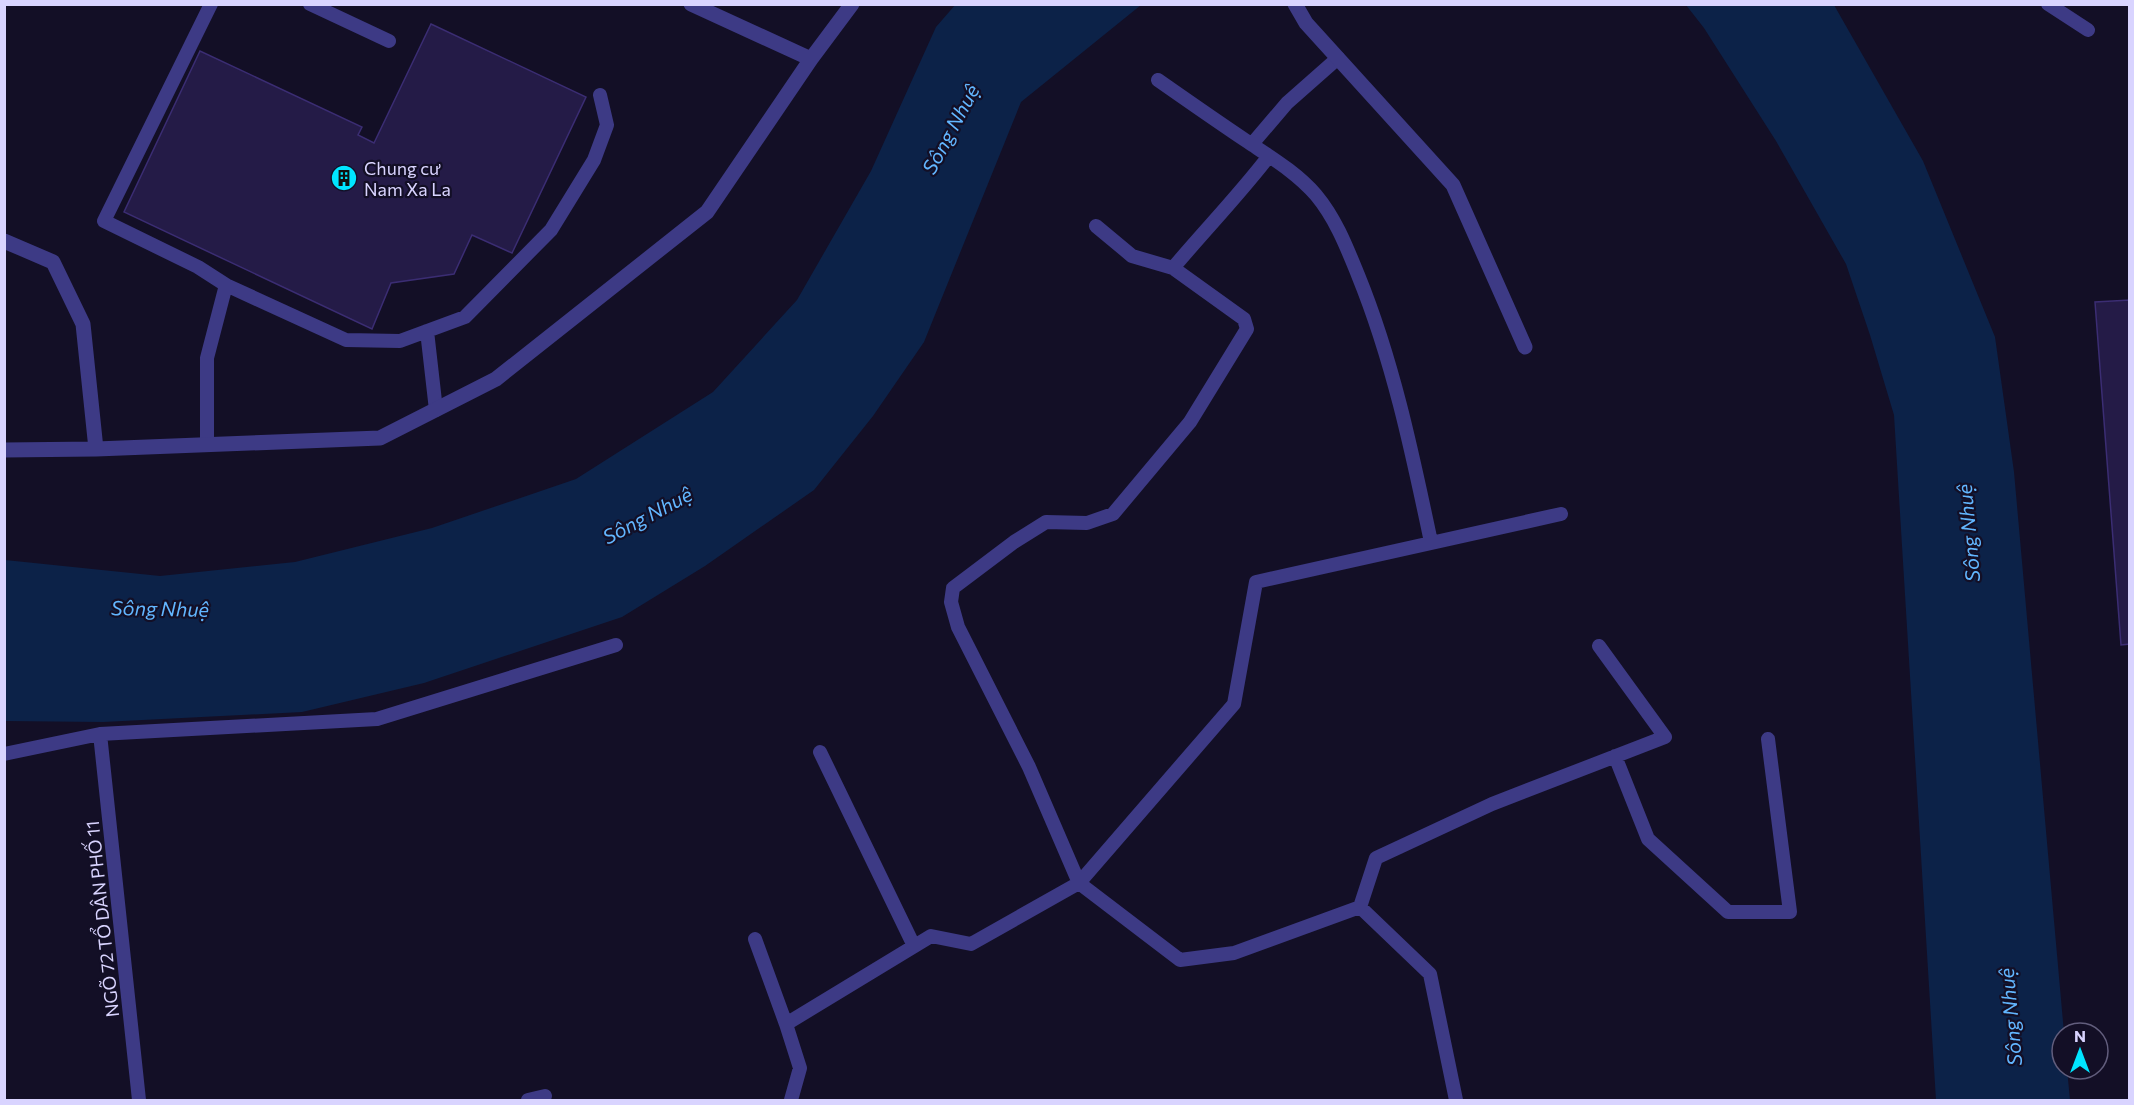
<svg xmlns="http://www.w3.org/2000/svg" width="2134" height="1105" font-family="Commissioner,sans-serif">
<style>
.water{fill:#0c2248}
.building{fill:#241b47;stroke:#3b2d73;stroke-width:1.5}
.lines{fill:none;stroke-linecap:round;stroke-linejoin:round}
.service{stroke:#3d3a85;stroke-width:14}
.minor{stroke:#3d3a85;stroke-width:15}
.labels{text-anchor:middle;dominant-baseline:central;stroke-width:4.5;stroke-linejoin:round;paint-order:stroke}
.poi-label{font-size:18px;fill:#d9d4ff;stroke:#130f26;text-anchor:start}
.street-label{font-size:18px;fill:#d9d4ff;stroke:#130f26}
.water-label{font-size:20px;font-style:italic;fill:#62b6ff;stroke:#130f26}
</style>
<rect width="100%" height="100%" fill="#130f26"/>
<path class="water" d="M956,4L1141,5L1021,102L924,342L873,416L814,490L705,566L622,617L424,683L302,712L103,722L5,721V560L160,576L295,562L432,528L576,479L713,392L797,300L871,171L936,27Z
M1686,5H1834L1923,161L1995,337L2014,472L2064,1033H2062V1069H2067L2070,1100H1936L1894,415L1870,335L1846,264L1776,141L1704,28Z"/>
<path class="building" d="M431,24L586,97L512,253L472,235L454,274L391,283L372,329L124,212L200,51L362,127L358,135L374,143Z
M2130,300V644L2121,645L2095,302Z"/>
<g class="lines">
<path class="service" d="M211,4L104,221L198,267L226,285
M310,4L389,41
M2048,4L2088,30
M1158,80C1188,101 1218,122 1248,142C1272,158 1297,173 1316,195C1336,219 1347,248 1358,275C1393,361 1412,452 1431,542
M1252,144L1287,103L1338,58
M1269,156C1239,195 1205,230 1173,268L1244,319L1247,329L1190,422L1113,514L1087,523L1046,522L1014,542L953,588L951,602L958,627L1029,767L1079,883L1180,960L1234,953L1360,907L1376,858L1492,804L1665,737L1599,646
M1096,226L1132,256L1173,268
M427,331L436,410
M207,445V358L226,285L346,340L400,341L465,317L551,230L594,160L607,125L600,95
M100,734L139,1100
M820,752L914,946
M4,754L100,734L377,719L616,645
M1615,756L1648,839L1728,912H1790L1768,739
M1360,907L1430,974L1456,1100
M755,939L786,1024L800,1068L791,1100
M786,1024L931,936L971,944L1079,883L1234,704L1256,582L1561,514
M528,1100L545,1096"/>
<path class="minor" d="M691,4L811,59
M1295,4L1306,23L1453,185L1525,347
M4,241L53,262L83,324L96,449
M4,450L96,449L380,438L496,379L707,212L811,59L852,4"/>
</g>
<defs>
<g id="building-disc" transform="scale(1.35)"><circle r="9.5" fill="#00e5ff" stroke="#130f26"/><path d="M-4-6H4V6H1V3H-1V6H-4ZM-2.5-4.3h1.7v1.8h-1.7ZM.8-4.3h1.7v1.8H.8ZM-2.5-1h1.7V.8h-1.7ZM.8-1h1.7V.8H.8Z" fill="#111"/></g>
</defs>
<g fill-rule="evenodd">
<use href="#building-disc" x="344" y="178"/>
</g>
<g class="labels">
<g class="poi-label">
<text x="364" y="168">Chung cư<tspan x="364" dy="21">Nam Xa La</tspan></text>
</g>
<g class="street-label">
<text transform="translate(102 919) rotate(-96)">NGÕ 72 TỔ DÂN PHỐ 11</text>
</g>
<g class="water-label">
<text transform="translate(950 129) rotate(-62)">Sông Nhuệ</text>
<text transform="translate(647 515) rotate(-28)">Sông Nhuệ</text>
<text transform="translate(1968 533) rotate(-95)">Sông Nhuệ</text>
<text transform="translate(160 608) rotate(1)">Sông Nhuệ</text>
<text transform="translate(2010 1017) rotate(-95)">Sông Nhuệ</text>
</g>
</g>
<rect width="2134" height="1105" fill="none" stroke="#d9d4ff" stroke-width="12"/>
<g transform="translate(2080 1051)"><circle r="28" fill="#130f26" stroke="#625e7d" stroke-width="1.5"/>
<path d="M0-4.5L10 22L0 15L-10 22Z" fill="#00e5ff"/>
<text y="-9" font-size="16" font-weight="bold" text-anchor="middle" fill="#d9d4ff">N</text>
</g>
</svg>
